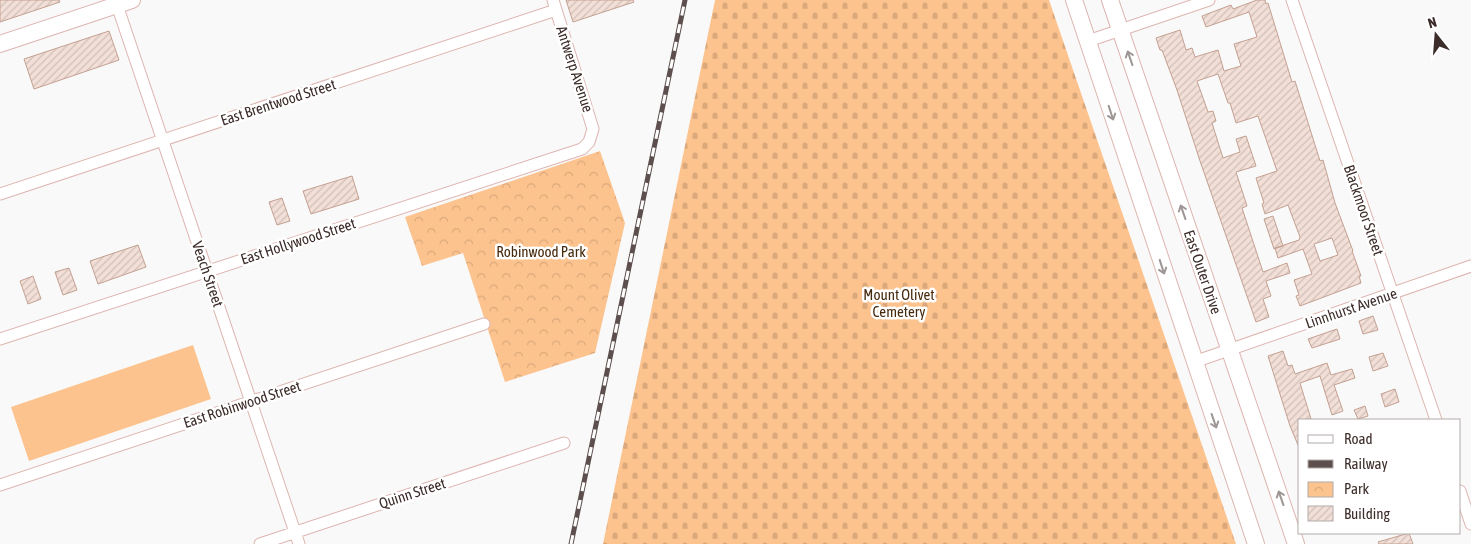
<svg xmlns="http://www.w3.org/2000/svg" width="1471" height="544" font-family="'Asap Condensed',sans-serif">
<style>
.green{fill:#fdc38e}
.cemetery{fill:url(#cemetery-stones)}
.park{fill:url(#park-crowns)}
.building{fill:url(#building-hatch);stroke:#c4a090;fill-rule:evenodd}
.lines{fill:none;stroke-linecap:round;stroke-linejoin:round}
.street-casing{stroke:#deb5b0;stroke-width:13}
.secondary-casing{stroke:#deb5b0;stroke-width:18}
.street{stroke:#fff;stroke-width:11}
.secondary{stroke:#fff;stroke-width:16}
.rail-casing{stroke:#5c4f4d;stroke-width:5}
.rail{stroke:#fff;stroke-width:3;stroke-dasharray:9;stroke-linecap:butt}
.oneway{stroke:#9e9694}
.labels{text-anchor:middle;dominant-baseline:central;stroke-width:5;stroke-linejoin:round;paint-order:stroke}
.street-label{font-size:15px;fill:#3c2c2a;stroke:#fff}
.park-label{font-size:15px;fill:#462a0d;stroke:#fff}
</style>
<defs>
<pattern id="cemetery-stones" width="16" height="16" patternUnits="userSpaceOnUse" patternTransform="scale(1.25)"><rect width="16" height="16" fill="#fdc38e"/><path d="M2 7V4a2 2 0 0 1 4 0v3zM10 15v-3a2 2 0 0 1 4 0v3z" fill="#daa87b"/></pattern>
<pattern id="park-crowns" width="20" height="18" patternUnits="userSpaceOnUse" patternTransform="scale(1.25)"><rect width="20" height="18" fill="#fdc38e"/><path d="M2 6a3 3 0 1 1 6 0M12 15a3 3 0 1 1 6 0" fill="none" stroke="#daa87b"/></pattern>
<pattern id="building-hatch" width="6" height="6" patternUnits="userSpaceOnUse" patternTransform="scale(1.25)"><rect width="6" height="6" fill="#f2dfd7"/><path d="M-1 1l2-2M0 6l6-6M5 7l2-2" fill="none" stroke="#d0c0b9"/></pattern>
</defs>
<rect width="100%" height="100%" fill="#f9f9f9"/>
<path class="green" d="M193,345L211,399L29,461L11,407Z"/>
<path class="cemetery" d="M715,0H1049L1236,544H603Z"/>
<path class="park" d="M600,151L625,223L595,353L505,382L463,253L422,266L405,217Z"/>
<path class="building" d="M0,0H59L60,2L0,22Z
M566,0H633L634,2L573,22Z
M1257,0H1265L1266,4L1268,3L1292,82L1295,81L1320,161L1323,160L1335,203L1353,251H1352L1361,276H1359L1361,283L1300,306L1296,296L1299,295L1294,280L1312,274L1303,249L1278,258L1275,248L1299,240L1300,237L1288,205L1265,214L1262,204L1264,203L1256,178L1277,171L1258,116L1236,123L1230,103H1228L1218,74L1197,81L1208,112L1213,111L1216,121L1212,123L1223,158L1240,152L1236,139L1246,136L1256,166L1236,172L1247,206L1242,208L1263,272L1287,263L1290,273L1266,281L1271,296L1263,299L1269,317L1256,322L1200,161L1177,90L1162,50H1160L1156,38L1180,30L1186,50L1192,48L1195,57L1218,50L1224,71L1241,66L1234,44L1257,37L1249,12L1206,27L1202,16L1231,5L1233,9ZM1332,238L1338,255L1320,261L1314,244Z
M109,31L119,60L34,89L24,59Z
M352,176L359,199L311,214L303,191Z
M282,198L290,221L277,225L269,202Z
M1273,216L1283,246L1274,249L1264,219Z
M138,245L146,267L98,284L90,261Z
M69,268L77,290L63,295L55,272Z
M33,276L41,299L28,304L20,281Z
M1373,316L1378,330L1363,334L1359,321Z
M1337,329L1340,339L1312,348L1308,339Z
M1283,351L1288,366L1292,365L1295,374L1327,363L1331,375L1352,369L1355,378L1334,385L1343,411L1332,415L1320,376L1300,383L1311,419L1300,420V445H1298L1290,426L1268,356Z
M1383,353L1388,366L1373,371L1369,357Z
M1395,389L1399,402L1385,407L1381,394Z
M1365,406L1368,416L1358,419L1354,410Z
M1409,533L1413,544H1379L1378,542Z"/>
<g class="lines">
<g class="street-casing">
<path id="street" d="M1292,0L1436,420
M117,5L299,544
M1088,41L1209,0
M0,194L556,10
M0,339L582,149L589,142L593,129L553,0
M1194,362L1471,266
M0,485L484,324
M1460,491L1471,524
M260,544L564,443"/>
</g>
<g class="secondary-casing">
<path id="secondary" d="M1074,0L1256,544
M1110,0L1296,544
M0,44L132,0"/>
</g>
<use href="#street" class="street"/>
<use href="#secondary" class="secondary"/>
<g class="rail-casing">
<path id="rail" d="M571,544L685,0"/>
</g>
<use href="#rail" class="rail"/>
</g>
<defs><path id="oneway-shaft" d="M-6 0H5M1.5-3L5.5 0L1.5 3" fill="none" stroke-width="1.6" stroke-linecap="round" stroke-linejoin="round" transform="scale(1.25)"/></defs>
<g class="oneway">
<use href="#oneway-shaft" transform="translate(1130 58) rotate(-109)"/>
<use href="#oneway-shaft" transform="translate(1111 113) rotate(72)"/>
<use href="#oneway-shaft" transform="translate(1183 212) rotate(-109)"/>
<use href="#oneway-shaft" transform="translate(1162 267) rotate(72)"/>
<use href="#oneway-shaft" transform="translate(1214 421) rotate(71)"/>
<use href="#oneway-shaft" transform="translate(1281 498) rotate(-109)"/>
</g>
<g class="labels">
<g class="street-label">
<text transform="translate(575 69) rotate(72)">Antwerp Avenue</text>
<text transform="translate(278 102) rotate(-18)">East Brentwood Street</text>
<text transform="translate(1364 210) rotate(71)">Blackmoor Street</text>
<text transform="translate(298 241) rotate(-18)">East Hollywood Street</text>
<text transform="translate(1203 272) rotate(71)">East Outer Drive</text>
<text transform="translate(208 274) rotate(71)">Veach Street</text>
<text transform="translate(1351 308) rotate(-19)">Linnhurst Avenue</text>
<text transform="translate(242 404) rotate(-18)">East Robinwood Street</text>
<text transform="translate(412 493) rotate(-18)">Quinn Street</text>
</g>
<g class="park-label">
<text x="541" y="251">Robinwood Park</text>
<text x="899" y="294">Mount Olivet<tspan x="899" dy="17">Cemetery</tspan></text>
</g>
</g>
<rect x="1298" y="419" width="162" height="115" fill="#ffffff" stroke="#b1abaa"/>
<rect x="1308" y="435" width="25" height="8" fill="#ffffff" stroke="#b1abaa"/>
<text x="1344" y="444" font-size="15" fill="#3c2c2a">Road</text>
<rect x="1308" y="460" width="25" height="8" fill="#5c4f4d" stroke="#b1abaa"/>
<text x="1344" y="469" font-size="15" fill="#3c2c2a">Railway</text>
<rect x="1308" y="482" width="25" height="15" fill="url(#park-crowns)" stroke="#b1abaa"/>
<text x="1344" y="494" font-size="15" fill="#3c2c2a">Park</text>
<rect x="1308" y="506" width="25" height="15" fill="url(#building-hatch)" stroke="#b1abaa"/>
<text x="1344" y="519" font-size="15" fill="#3c2c2a">Building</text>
<g transform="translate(1436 35) rotate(343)" stroke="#ffffff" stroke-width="4" paint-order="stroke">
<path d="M0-4L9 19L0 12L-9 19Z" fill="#3c2c2a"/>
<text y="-8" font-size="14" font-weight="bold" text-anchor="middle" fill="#3c2c2a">N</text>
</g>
</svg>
